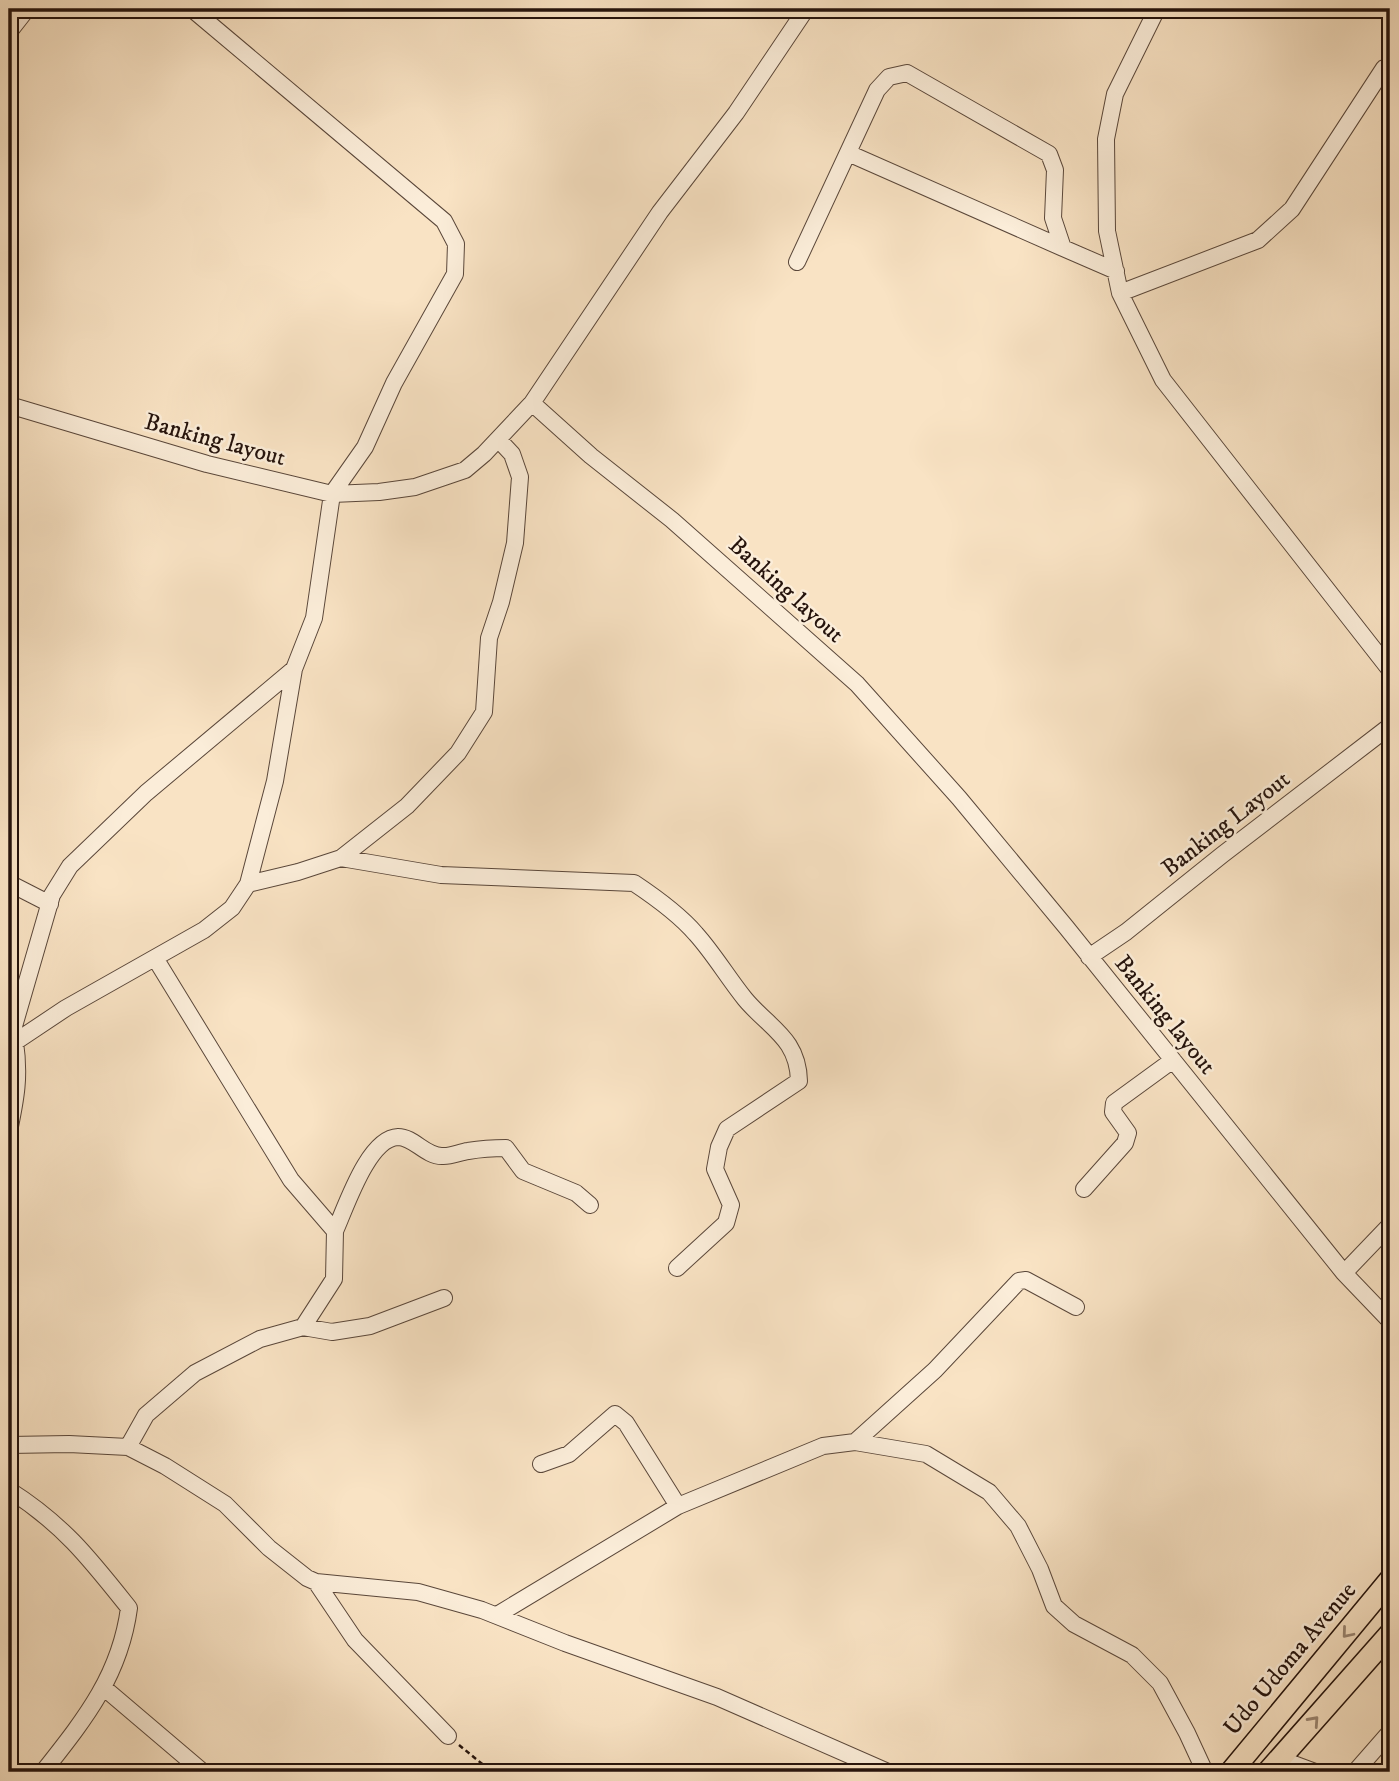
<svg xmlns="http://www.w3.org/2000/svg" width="1399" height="1781" font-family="'IM FELL DW Pica',serif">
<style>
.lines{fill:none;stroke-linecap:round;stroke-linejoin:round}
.minor-casing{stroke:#5a473a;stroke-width:18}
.major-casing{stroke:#25130c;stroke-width:24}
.path{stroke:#25130c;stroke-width:2.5;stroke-dasharray:5 3.5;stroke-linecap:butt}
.minor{stroke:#fbedd9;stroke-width:16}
.major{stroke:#f9e3c4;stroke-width:21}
.oneway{stroke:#9a8571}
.labels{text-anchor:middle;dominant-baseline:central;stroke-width:5;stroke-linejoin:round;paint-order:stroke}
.street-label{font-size:24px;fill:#25130c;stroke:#fbedd9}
</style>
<rect width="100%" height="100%" fill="#f9e3c4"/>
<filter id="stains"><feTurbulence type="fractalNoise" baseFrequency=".00286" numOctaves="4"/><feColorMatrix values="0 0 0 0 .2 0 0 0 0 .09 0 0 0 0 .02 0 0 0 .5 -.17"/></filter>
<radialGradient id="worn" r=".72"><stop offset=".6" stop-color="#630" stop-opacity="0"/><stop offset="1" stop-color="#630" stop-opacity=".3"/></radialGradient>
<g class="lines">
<g class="minor-casing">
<path id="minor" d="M1157,9L1115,94L1106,139L1107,231L1120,293L1163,380L1390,670
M9,32L27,9
M848,153L1063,248
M797,262L877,90L889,77L907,73L1049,154L1055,170L1053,218L1063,248L1116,271
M1120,293L1258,240L1292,209L1384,68L1390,73
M532,403L660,212L736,113L806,9
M9,405L207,464L332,494L379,492L415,487L465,470L484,454L532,403L591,456L672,520L857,684L959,798L1066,927L1344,1273L1390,1321
M341,858L407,806L458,753L484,712L489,638L501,602L515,543L520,477L512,454L498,439
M9,883L50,904
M248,884L298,872L341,858L441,875L634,883C655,897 679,914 696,934C714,954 728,978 745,999C769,1028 798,1038 799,1081L727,1129L719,1147L715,1169L731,1205L726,1223L677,1268
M1089,957L1126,932L1222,855L1390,726
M10,1040L52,895L70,866L146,793L294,669
M9,1041L15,1042L66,1008L204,930L232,908L248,884L275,781L294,669L314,618L332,494L365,447L394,383L455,274L456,244L444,221L192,9
M9,1131C16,1098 20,1076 15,1042
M1084,1189L1125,1143L1128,1133L1113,1112L1114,1103L1173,1060
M335,1231C346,1207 368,1138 398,1137C414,1137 425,1156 442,1156C450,1157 460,1152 468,1151C480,1149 493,1148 506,1148L523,1171L576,1193L590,1205
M1344,1273L1390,1225
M303,1327L332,1332L370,1326L444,1298
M855,1442L935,1370L1019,1281L1026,1280L1076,1307
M9,1445L69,1444L128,1447L165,1466L225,1504L269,1548L307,1578L316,1582L418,1592L482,1610L565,1643L717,1697L888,1772
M128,1447L146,1415L195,1373L260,1339L303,1327L334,1279L335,1231L291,1180L155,958
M541,1464L569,1454L615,1414L626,1423L678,1506
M9,1490C63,1524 90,1559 129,1608C120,1676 84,1720 43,1772
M316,1582L355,1640L448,1736
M497,1615L678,1506L823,1446L855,1442L926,1454L989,1492L1018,1526L1040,1569L1054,1606L1074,1624L1132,1655L1160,1683L1187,1733L1205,1772
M103,1687L203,1772
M1280,1759L1315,1772
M1355,1772L1390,1732"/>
</g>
<g class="major-casing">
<path id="major" d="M1231,1772L1390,1580
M1268,1772L1390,1634"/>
</g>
<path class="path" d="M459,1745L492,1772"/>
<use href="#minor" class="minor"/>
<use href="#major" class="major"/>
</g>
<defs><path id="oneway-chevron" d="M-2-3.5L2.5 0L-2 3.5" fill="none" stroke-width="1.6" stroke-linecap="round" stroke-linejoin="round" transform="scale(1.75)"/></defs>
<g class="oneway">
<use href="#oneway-chevron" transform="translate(1347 1633) rotate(130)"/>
<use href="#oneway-chevron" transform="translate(1314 1721) rotate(-48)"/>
</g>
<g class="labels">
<g class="street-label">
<text transform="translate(215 440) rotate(15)">Banking layout</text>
<text transform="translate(786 590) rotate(42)">Banking layout</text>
<text transform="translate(1226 824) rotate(-38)">Banking Layout</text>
<text transform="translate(1165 1015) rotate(51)">Banking layout</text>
<text transform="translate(1290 1659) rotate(-50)">Udo Udoma Avenue</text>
</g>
</g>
<rect width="1399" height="1781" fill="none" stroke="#f9e3c4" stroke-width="35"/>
<rect x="10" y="10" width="1378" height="1760" fill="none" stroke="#25130c" stroke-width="3.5"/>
<rect x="18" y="18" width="1364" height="1746" fill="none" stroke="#25130c" stroke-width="2"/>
<rect width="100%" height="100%" filter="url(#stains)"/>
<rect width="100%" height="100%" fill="url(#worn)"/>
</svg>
